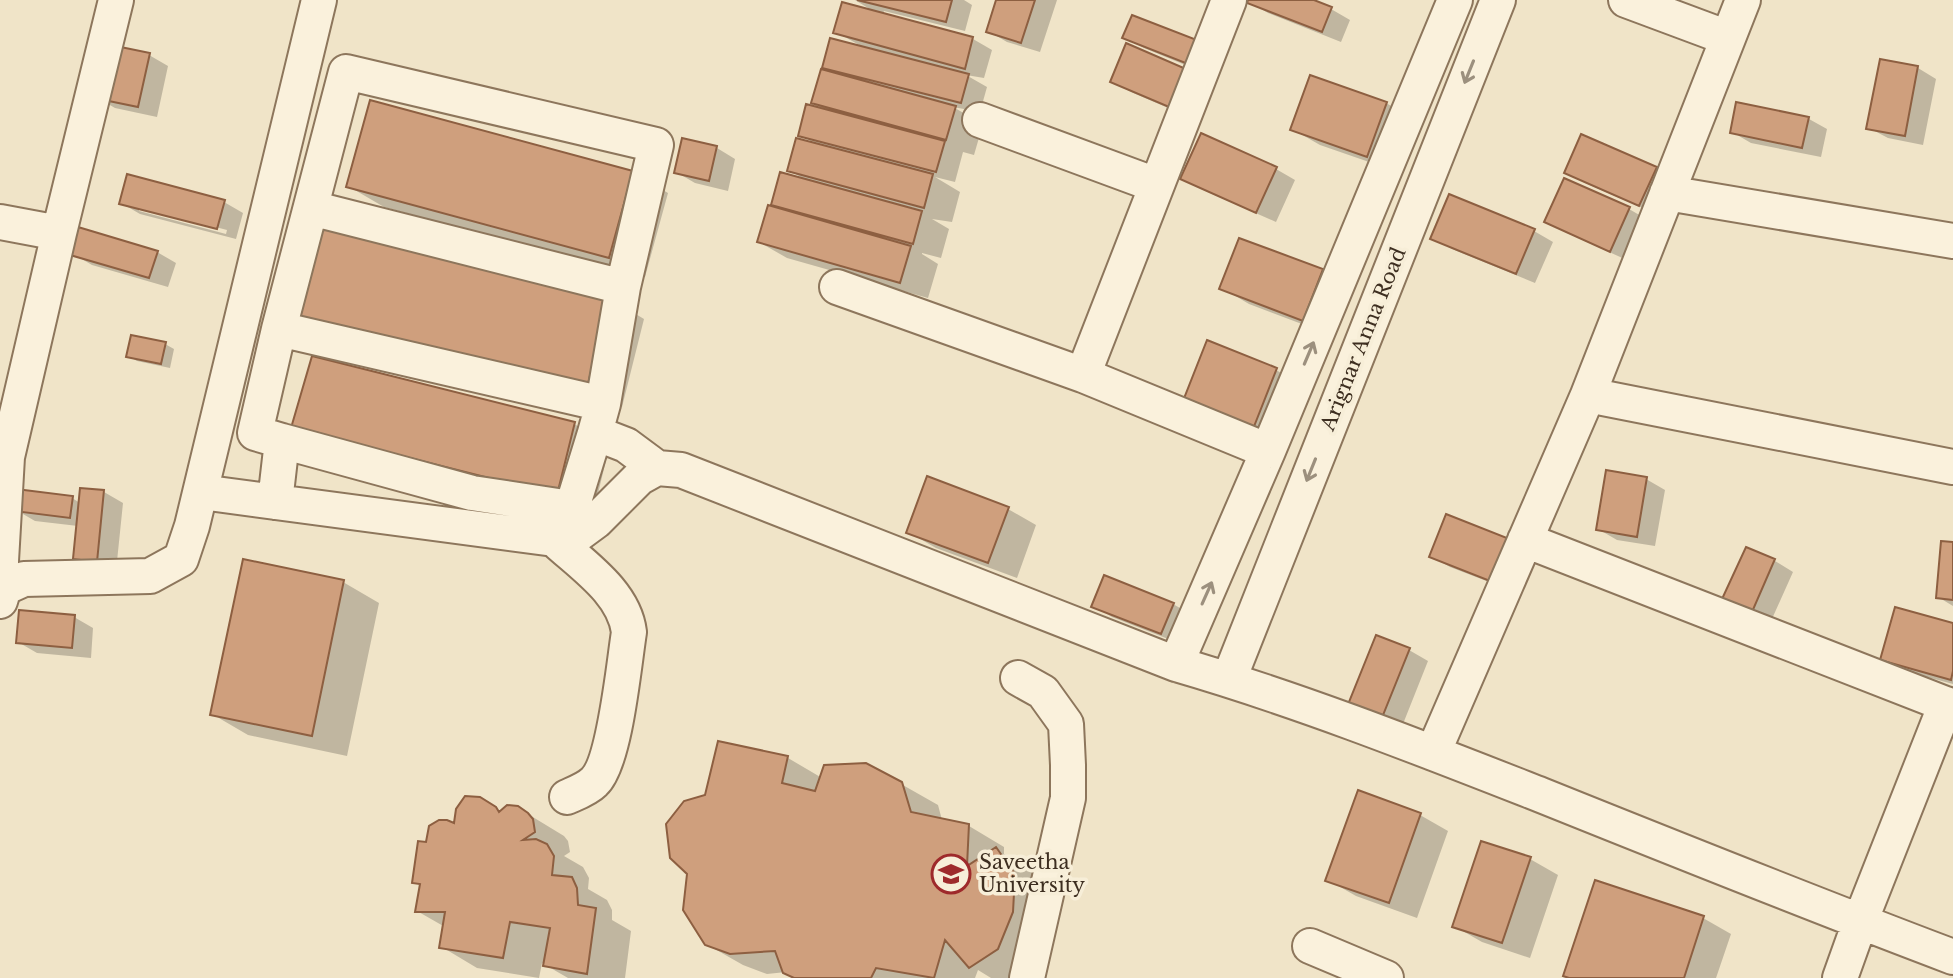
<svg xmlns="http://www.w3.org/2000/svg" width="1953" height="978" font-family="'Libre Baskerville',serif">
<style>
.shadow{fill:#0003;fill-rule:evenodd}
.building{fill:#cf9f7d;stroke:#8d5f41;stroke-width:2}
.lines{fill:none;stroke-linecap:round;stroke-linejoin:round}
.minor-casing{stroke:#8d765c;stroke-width:38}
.minor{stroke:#faf1dc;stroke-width:34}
.oneway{stroke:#9c907e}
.labels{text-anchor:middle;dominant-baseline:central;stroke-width:7;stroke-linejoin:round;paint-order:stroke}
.street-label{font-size:20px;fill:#3d2e20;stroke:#f7eed8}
.poi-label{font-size:20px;fill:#3d2e20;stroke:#f7eed8;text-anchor:start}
</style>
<rect width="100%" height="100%" fill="#f0e4c8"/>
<path class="shadow" d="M855,0H964L972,5L965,31L884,11L883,15L973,39L992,50L984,78L966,75L987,87L980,112L953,107L983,124L974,155L963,152L955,182L935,177L960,192L952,222L932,219L949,229L941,258L922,253V254L938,264L928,298L787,258L759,242L772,208L781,174L804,179L789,170L816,144L800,135L828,111L813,102L838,75L824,67L861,46L836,32L873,11Z
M998,0H1057L1040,52L1007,42L988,31Z
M1251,0H1308L1331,9L1350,20L1341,42L1268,13L1250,2Z
M1125,38L1220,55L1212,76L1144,48Z
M1127,46L1189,117L1131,92L1112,81Z
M149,55L168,66L157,117L115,108L96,97Z
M1918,68L1936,79L1923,145L1888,138L1869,128Z
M1386,103L1414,119L1395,171L1320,145L1292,129Z
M1809,119L1827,129L1821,157L1751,143L1732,132Z
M683,141L717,148L735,159L728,191L695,183L676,172Z
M1276,169L1295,180L1276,222L1201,189L1182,178Z
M1656,169L1675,179L1659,215L1585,183L1566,172Z
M632,172L668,193L645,277L384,207L348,186Z
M224,202L243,213L236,239L140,214L121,203ZM139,207L227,230L226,234L139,211Z
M1629,209L1648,220L1629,261L1565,232L1546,222Z
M1534,231L1553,242L1535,283L1452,249L1433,238Z
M157,252L176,263L168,287L92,265L73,254Z
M1322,271L1350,287L1331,335L1249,304L1222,288Z
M609,298L644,319L622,407L334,336Z
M1208,343L1276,370L1304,386L1281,444L1213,416Z
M165,344L174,349L170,368L137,361L128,356Z
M574,424L610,444L593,514L329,448Z
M1646,479L1665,490L1655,546L1617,540L1598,529Z
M104,492L123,503L116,571L94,569L75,558L78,526L35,521L16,510L72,498L80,503Z
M1008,509L1036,525L1017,578L936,548L908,532Z
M1511,542L1515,592L1450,567L1431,556Z
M1953,544V606L1938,597Z
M1747,550L1775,561L1793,572L1771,621L1744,609Z
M343,582L379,603L347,756L248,735L212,714Z
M1173,604L1192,615L1181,644L1112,617L1094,606Z
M74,617L93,628L91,658L37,653L18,642Z
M1953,625V684L1901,670L1883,659Z
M1409,650L1428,661L1399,734L1366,722Z
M788,758L822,778L901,784L938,805L942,820L969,826L1004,847V854L1032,870L1050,896L1020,978H991L978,970L975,978H796L786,972L767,974L743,965L706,944V797Z
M1359,793L1420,815L1448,831L1417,918L1356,896L1328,880Z
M480,799L502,812L518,808L564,836L568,841L570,852L564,856L583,867L589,878L588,889L607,900L612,910V920L631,931L625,978H568L542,963L539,978L477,968L442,947L445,927L417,911L422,886L414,882L428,844L455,826Z
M1530,859L1558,875L1530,958L1482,942L1454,926Z
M1703,918L1731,934L1716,978H1570Z"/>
<path class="building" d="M857,0H952L946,22Z
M996,0H1035L1021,43L986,32Z
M1248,0H1314L1332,7L1322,32L1247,3Z
M842,2L973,37L965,69L833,33Z
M1132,15L1202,42L1193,66L1122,38Z
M830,38L969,74L961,103L822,68Z
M1126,43L1186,69L1169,107L1110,82Z
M106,44L150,53L138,107L94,98Z
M1880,59L1918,66L1905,136L1866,129Z
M821,69L956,106L946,140L811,103Z
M1310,75L1387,102L1367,157L1290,130Z
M370,100L633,171L609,258L346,187Z
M1736,102L1809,117L1802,148L1730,133Z
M806,104L945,141L936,172L798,136Z
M1201,133L1277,167L1256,213L1180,179Z
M1581,134L1657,167L1639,206L1564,173Z
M682,138L717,146L709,181L674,173Z
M796,138L933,174L924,208L787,171Z
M780,172L922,211L913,244L771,205Z
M127,174L225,200L217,229L119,204Z
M1564,178L1630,207L1610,252L1544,222Z
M1449,194L1535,229L1516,274L1430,239Z
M768,205L911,246L900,283L757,242Z
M320,225L609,296L587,388L296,316Z
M78,227L158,251L149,278L70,255Z
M1239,238L1323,269L1303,321L1219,289Z
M131,335L166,342L161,364L126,357Z
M1207,340L1277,368L1253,429L1183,401Z
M312,356L575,422L557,495L291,428Z
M1606,470L1647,477L1637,537L1596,530Z
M927,476L1009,507L988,563L906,533Z
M80,488L104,490L97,562L73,559Z
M16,489L73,496L70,518L14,511Z
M1446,514L1512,540L1495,583L1429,557Z
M1941,541L1953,542V600L1936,598Z
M1746,547L1775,559L1752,612L1722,599Z
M243,559L344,580L312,736L210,715Z
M1104,575L1174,603L1161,634L1091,607Z
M1895,607L1953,623V671L1951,680L1880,660Z
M19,610L75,615L72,648L16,643Z
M1376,635L1410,648L1379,725L1345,712Z
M718,741L788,756L782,783L815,791L824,765L866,763L902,782L911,812L969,824L967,866L996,847L1015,874L1013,912L998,949L969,968L945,940L934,978L876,968L871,978H794L783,973L775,951L730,954L705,945L683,910L687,874L670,858L666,824L684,801L705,795Z
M1358,790L1421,813L1389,903L1325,881Z
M465,796L480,797L496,807L499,812L507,805L518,806L528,813L533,819L535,832L523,840L536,839L547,844L554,856L552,875L572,877L577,888L578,905L596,908L587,974L543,966L550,928L510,922L503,958L439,948L445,912H415L420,884L412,883L418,841L426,842L429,826L439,820H447L454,823L456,809Z
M1481,841L1531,857L1502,943L1452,927Z
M1595,880L1704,916L1684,978H1569L1563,976Z"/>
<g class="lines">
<g class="minor-casing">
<path id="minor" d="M1626,0L1728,38
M980,120L1156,185
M1667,193L1953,241
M311,208L623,287
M0,222L59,233
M837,287L1083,375L1229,0
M279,329L603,404
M1083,375L1268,451
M1588,395L1743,0
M282,441L255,433L279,329L346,72L656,145L623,287L603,404L595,433L626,445L657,468
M201,492L554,539L577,535L596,521L639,478L657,468L681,470L1176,664C1300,700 1421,748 1541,795C1678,850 1815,905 1953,957
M275,502L282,441L472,493L571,508L575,498L595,433
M554,539C582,565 624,592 629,632C624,663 615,763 594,782C587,789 576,793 567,797
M1525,540L1953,707
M1,597V561L7,457L59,233L116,0
M0,601L4,588L24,579L150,576L181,559L192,526L319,0
M1176,664L1268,451L1455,0
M1018,678L1043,692L1066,724L1068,765V798L1027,978
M1229,679L1498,0
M1433,753L1588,395L1953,467
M1310,946L1386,978
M1840,978L1860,922L1946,704"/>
</g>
<use href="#minor" class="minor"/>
</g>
<defs><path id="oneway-shaft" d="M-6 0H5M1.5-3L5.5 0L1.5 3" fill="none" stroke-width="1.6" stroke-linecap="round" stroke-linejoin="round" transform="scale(2)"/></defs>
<g class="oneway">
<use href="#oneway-shaft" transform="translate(1469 72) rotate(112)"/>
<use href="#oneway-shaft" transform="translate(1309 353) rotate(-67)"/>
<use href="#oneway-shaft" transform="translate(1311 470) rotate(112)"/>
<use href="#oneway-shaft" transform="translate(1207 593) rotate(-66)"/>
</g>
<defs>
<g id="university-ring" transform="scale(2)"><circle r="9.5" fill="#f7eed8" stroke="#9e2a2b" stroke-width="1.5"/><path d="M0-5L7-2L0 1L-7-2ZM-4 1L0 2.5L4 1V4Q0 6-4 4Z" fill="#9e2a2b"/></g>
</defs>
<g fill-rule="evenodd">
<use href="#university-ring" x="951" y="874"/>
</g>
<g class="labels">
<g class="street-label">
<text transform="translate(1363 339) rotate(-68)">Arignar Anna Road</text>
</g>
<g class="poi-label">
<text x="979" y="862">Saveetha<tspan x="979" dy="23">University</tspan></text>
</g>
</g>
</svg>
